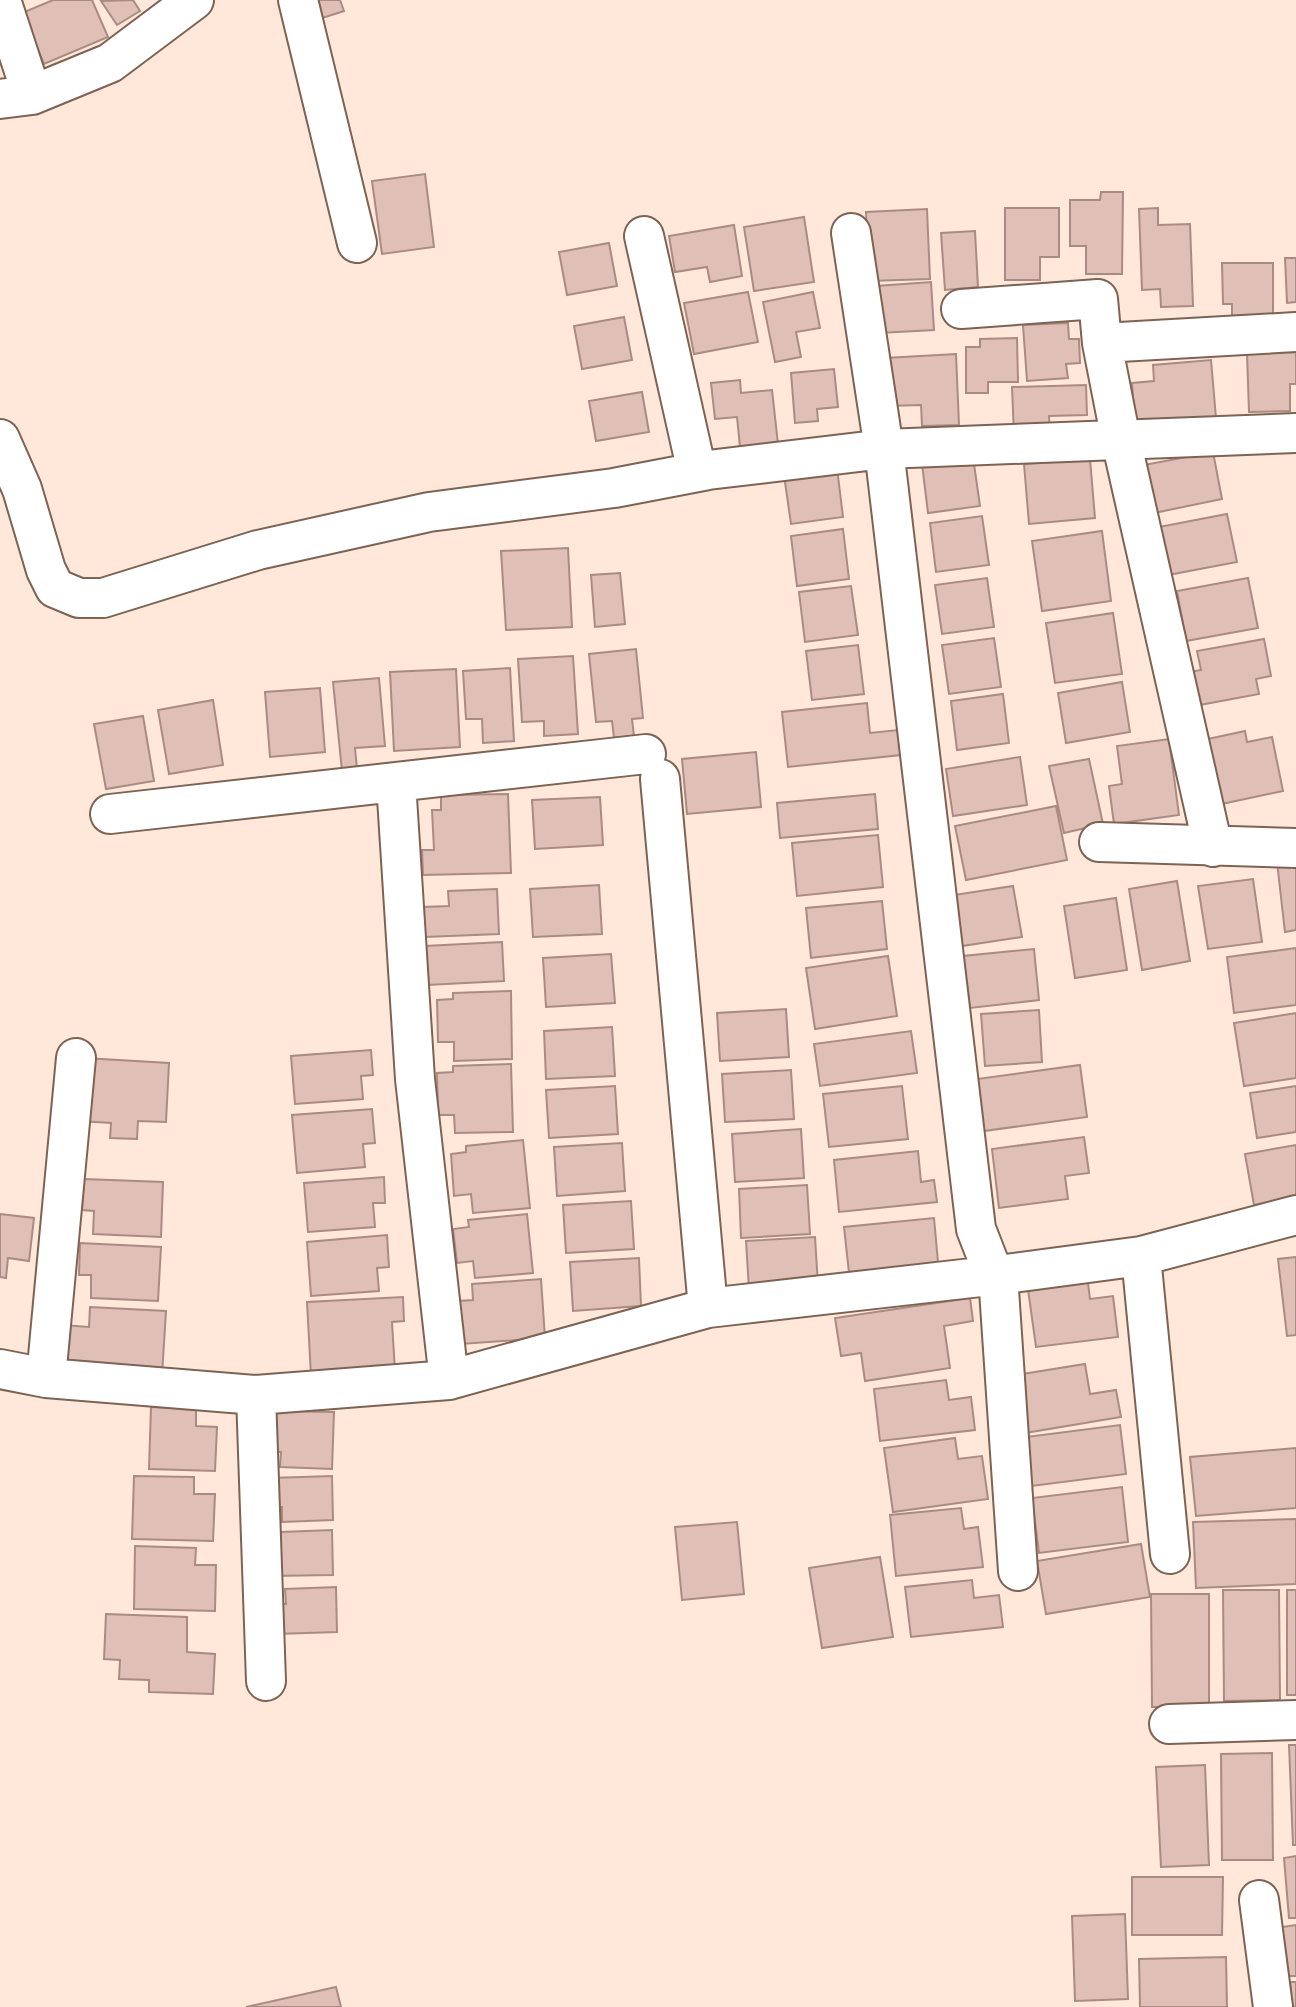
<svg xmlns="http://www.w3.org/2000/svg" width="1296" height="2007" font-family="'Times New Roman',serif">
<style>
.building{fill:#e0bfb7;stroke:#aa8b83;stroke-width:2}
.lines{fill:none;stroke-linecap:round;stroke-linejoin:round}
.street-casing{stroke:#7c6354;stroke-width:42}
.street{stroke:#fff;stroke-width:38}
</style>
<rect width="100%" height="100%" fill="#ffe8da"/>
<path class="building" d="M53,0H92L108,37L44,64L22,13Z
M133,0L140,11L117,25L101,1Z
M310,0H340L344,11L316,20Z
M425,174L434,247L382,254L372,181Z
M1101,192H1123L1122,274H1086V246H1070V200H1100Z
M1005,208H1059V257H1040V280H1005Z
M1158,208V225L1190,224L1193,306L1161,307L1160,289L1142,290L1139,209Z
M927,209L930,279L869,281L866,212Z
M804,217L814,282L754,291L744,227Z
M734,225L742,276L710,282L707,267L675,272L669,236Z
M975,231L978,287L945,290L941,233Z
M609,243L617,286L567,295L559,252Z
M1285,258H1296V302L1287,303Z
M1222,263H1273V322H1232V304H1223Z
M931,282L934,330L879,333L876,286Z
M748,292L758,342L694,354L684,303Z
M813,292L820,328L796,332L801,357L775,362L763,302Z
M624,317L632,360L582,369L574,326Z
M1068,323L1069,339H1079L1080,363L1066,364L1068,378L1027,381L1023,325Z
M1017,338L1018,382H988V393H966V347H980V339Z
M1296,352V384H1290V411L1249,412L1247,353Z
M956,354L959,425L922,426L921,405L888,406L885,358Z
M1211,360L1216,418L1135,425L1132,383L1154,381L1153,365Z
M834,369L838,407L817,409L818,421L795,423L791,373Z
M740,380L741,393L772,390L779,453L741,457L737,417L715,419L711,383Z
M1086,385L1087,415L1049,416L1050,434L1014,435L1012,387Z
M642,392L649,432L596,441L589,401Z
M1213,452L1222,499L1154,513L1144,465Z
M973,457L980,506L928,513L922,464Z
M1090,459L1095,518L1029,524L1024,464Z
M837,468L843,517L791,524L784,475Z
M1227,514L1237,562L1168,575L1159,527Z
M982,516L989,565L936,572L930,523Z
M843,529L849,579L797,586L791,536Z
M1102,531L1111,601L1042,611L1032,541Z
M568,548L572,627L506,630L501,551Z
M620,573L625,624L595,627L591,575Z
M987,578L994,627L942,634L935,585Z
M1248,578L1258,628L1186,641L1177,591Z
M851,586L858,635L805,642L799,592Z
M1113,613L1122,674L1055,683L1046,623Z
M994,638L1001,687L949,694L942,645Z
M1264,639L1271,676L1256,679L1259,694L1189,707L1183,673L1201,670L1197,651Z
M858,645L864,694L812,700L806,651Z
M636,649L643,718L632,719L634,736L614,738L612,721L596,722L589,654Z
M573,656L578,734L544,736V721L522,722L518,659Z
M510,668L514,741L483,743L482,719H466L463,671Z
M456,669L460,747L394,751L390,672Z
M379,678L385,746L355,748L357,769L342,771L333,682Z
M1122,682L1130,732L1066,743L1058,693Z
M320,688L325,752L270,757L265,692Z
M1003,694L1009,743L957,750L951,701Z
M213,700L223,765L169,774L158,710Z
M867,703L870,733L898,730L901,755L788,767L782,712Z
M143,716L154,781L106,789L94,724Z
M1245,731L1247,742L1272,737L1283,791L1217,805L1203,740Z
M1169,739L1179,815L1114,824L1109,786L1122,784L1117,746Z
M756,752L761,807L687,814L682,759Z
M1020,757L1027,805L953,816L946,769Z
M1089,759L1103,824L1064,833L1049,766Z
M508,794L511,873L423,875L422,850H434L432,810H441V795Z
M875,794L878,829L780,838L777,803Z
M600,797L603,845L535,849L532,800Z
M1056,806L1067,860L966,880L955,826Z
M878,835L883,887L797,896L792,843Z
M1296,860V930L1285,932L1277,862Z
M1253,879L1262,942L1208,949L1198,886Z
M1177,881L1190,961L1142,970L1129,889Z
M599,885L602,934L533,937L530,889Z
M1013,886L1022,937L962,946L954,895Z
M497,889L499,934L425,937L423,907L449,906L448,891Z
M1116,898L1127,970L1075,978L1064,906Z
M882,901L887,949L811,958L806,908Z
M502,942L504,981L427,985L425,946Z
M1296,948V1005L1234,1013L1227,957Z
M1034,949L1039,1000L970,1008L963,956Z
M611,954L615,1003L546,1007L543,958Z
M888,956L897,1016L815,1029L806,968Z
M511,991L512,1059L454,1061V1042H438L437,1000L453,999V993Z
M786,1009L789,1057L720,1061L717,1013Z
M1039,1010L1042,1062L985,1066L981,1014Z
M1296,1013V1078L1244,1086L1234,1023Z
M612,1027L615,1076L546,1079L544,1031Z
M911,1031L917,1073L820,1086L814,1044Z
M371,1050L373,1075L361,1076L363,1099L295,1104L291,1056Z
M84,1058L169,1063L166,1122L138,1121L137,1139L110,1138L111,1123L80,1121Z
M511,1064L513,1132L455,1133L454,1115H438L437,1073L453,1072V1066Z
M1080,1065L1087,1117L984,1131L977,1079Z
M791,1070L794,1119L725,1122L722,1074Z
M615,1086L618,1134L549,1138L546,1090Z
M902,1086L908,1139L829,1147L823,1094Z
M1296,1086V1132L1257,1138L1250,1093Z
M372,1109L375,1143L363,1144L365,1167L297,1173L292,1115Z
M801,1129L804,1178L735,1182L732,1134Z
M1084,1137L1089,1173L1065,1176L1068,1199L999,1208L992,1149Z
M523,1140L530,1208L473,1213L471,1194L454,1196L451,1154L466,1152V1146Z
M622,1143L625,1191L557,1196L554,1147Z
M1296,1145V1197L1254,1205L1245,1154Z
M918,1151L921,1182L934,1180L937,1202L839,1212L834,1160Z
M384,1177L385,1203H373L375,1227L308,1232L304,1183Z
M84,1179L163,1182L161,1237L93,1234L94,1211L82,1210Z
M807,1185L810,1234L741,1238L739,1189Z
M631,1201L634,1249L566,1253L563,1205Z
M0,1214L34,1218L29,1261L8,1258L6,1278L0,1277Z
M527,1214L533,1273L475,1278L473,1261L457,1263L453,1229L469,1227L468,1220Z
M934,1218L939,1273L850,1282L844,1227Z
M387,1235L389,1267L377,1268L379,1291L311,1296L307,1242Z
M815,1237L818,1285L749,1289L746,1241Z
M80,1243L161,1247L158,1301L91,1298V1275H79Z
M1296,1257V1335L1287,1336L1278,1259Z
M639,1258L641,1306L573,1311L570,1262Z
M1087,1275L1090,1299L1113,1296L1118,1337L1036,1347L1027,1282Z
M541,1279L545,1338L461,1344L458,1301L473,1300L472,1284Z
M403,1297L404,1321L392,1322L395,1371L311,1376L307,1302Z
M970,1298L973,1321L944,1326L950,1368L865,1381L861,1353L841,1356L835,1318Z
M90,1307L166,1311L162,1375L61,1369L63,1325L89,1327Z
M1085,1364L1090,1394L1116,1390L1121,1417L1019,1434L1009,1376Z
M946,1380L949,1400L971,1397L975,1430L880,1441L874,1389Z
M151,1407L196,1409V1426L217,1427L215,1471L149,1469Z
M272,1411L334,1412L332,1469L280,1467L281,1452H270Z
M1120,1425L1126,1474L1024,1487L1018,1438Z
M955,1438L958,1459L982,1456L988,1499L893,1512L884,1448Z
M1296,1448V1508L1196,1516L1190,1457Z
M134,1476L194,1477V1494H215L213,1541L132,1539Z
M332,1476L333,1520L282,1522V1507H271L270,1478Z
M1122,1487L1128,1542L1039,1553L1032,1498Z
M961,1508L964,1529L978,1527L983,1567L896,1576L890,1515Z
M1296,1519V1584L1196,1588L1193,1522Z
M737,1522L744,1594L682,1600L675,1527Z
M332,1530L333,1575L272,1576L271,1547H281V1532Z
M1141,1544L1150,1597L1046,1614L1037,1561Z
M135,1546L196,1548L195,1565H216L215,1611L134,1609Z
M880,1557L893,1637L822,1648L809,1568Z
M972,1580L974,1598L999,1595L1003,1627L911,1637L905,1587Z
M336,1587L337,1632L276,1634L275,1604H286L285,1589Z
M1223,1590H1279L1280,1700L1224,1701Z
M1287,1590H1296V1695H1287Z
M1151,1594H1209V1707H1152Z
M106,1614L187,1617V1652L215,1654L213,1694L149,1692V1680L119,1679L120,1660L104,1659Z
M1289,1745H1296V1845H1293Z
M1272,1753L1273,1860H1222L1221,1754Z
M1205,1765L1209,1865L1161,1867L1156,1767Z
M1296,1856V1918H1289L1284,1858Z
M1132,1877H1223L1222,1935H1132Z
M1125,1914L1128,1999L1075,2001L1072,1916Z
M1296,1925V1976H1287L1282,1927Z
M1226,1957L1227,2007H1140L1139,1959Z
M1290,1982H1296V2007H1292Z
M336,1987L341,2007H246Z"/>
<g class="lines">
<g class="street-casing">
<path id="street" d="M1,0L32,95
M298,0L357,243
M0,99L32,95L110,63L194,0
M851,233L884,449L976,1229L990,1265L998,1275L1141,1256L1296,1215
M644,236L697,472
M961,309L1098,299L1102,343L1121,440L1213,847
M1102,343L1296,332
M0,439L22,489L46,570L55,588L79,598H103L258,550L429,512L614,488L708,470L884,449L1296,433
M660,779L708,1308
M396,782L415,1079L449,1380
M110,814L646,754
M1099,842L1296,848
M1141,1256L1170,1554
M0,1369L46,1378L256,1395
M46,1378L76,1058
M266,1681L256,1395L449,1380L708,1308L998,1275L1018,1571
M1169,1724L1296,1720
M1259,1900L1273,2007"/>
</g>
<use href="#street" class="street"/>
</g>
</svg>
